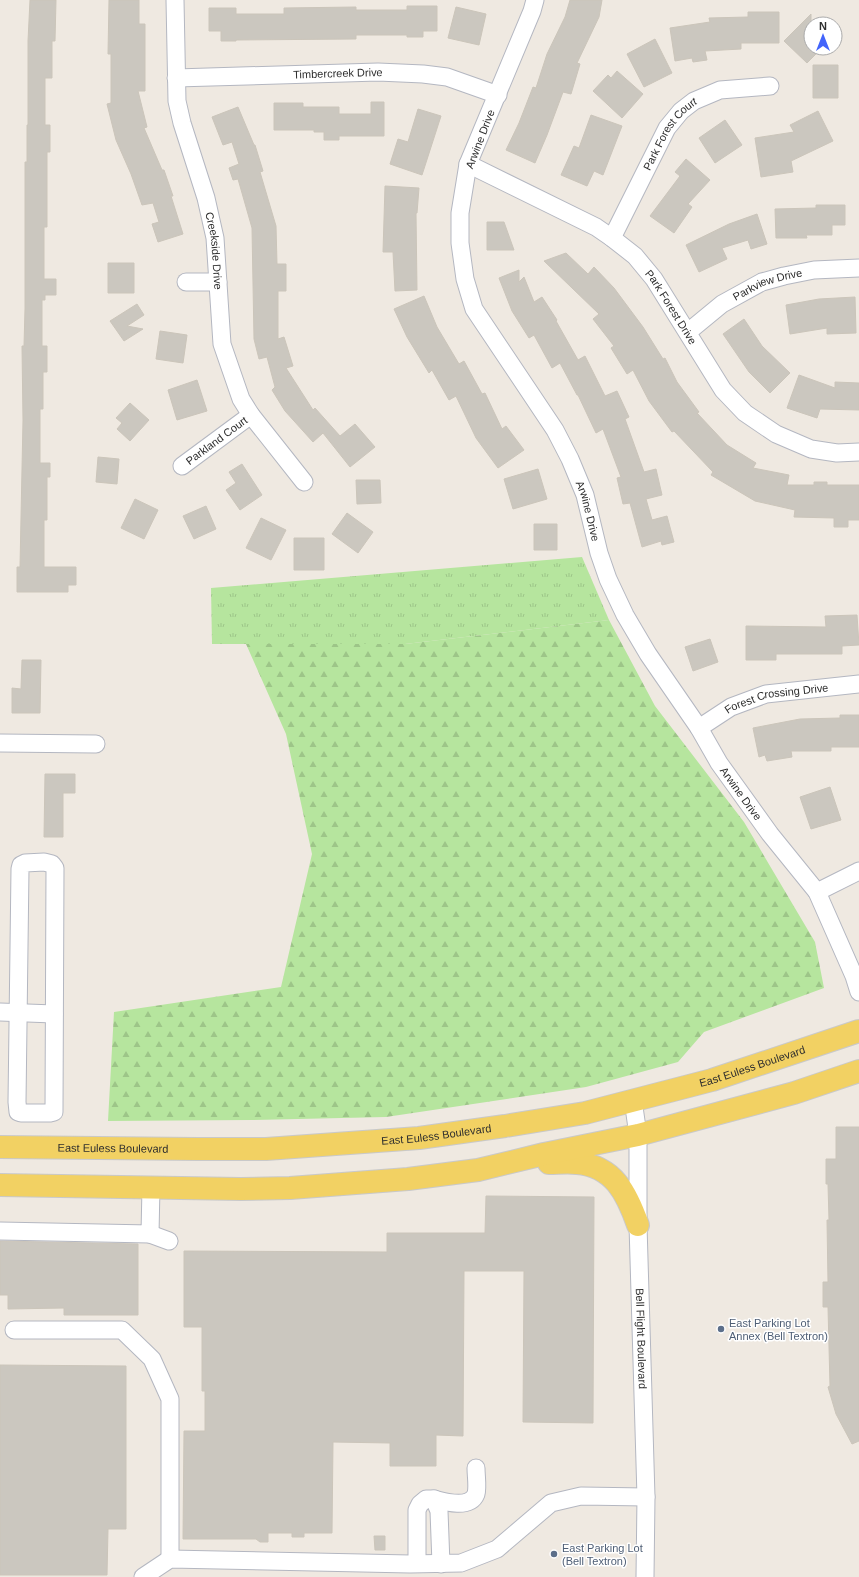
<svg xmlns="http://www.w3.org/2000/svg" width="859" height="1577" font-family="Arial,sans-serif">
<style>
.grass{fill:url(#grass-tufts)}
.forest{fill:url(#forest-firs)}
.building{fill:#cbc7bf;stroke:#cbc5ba}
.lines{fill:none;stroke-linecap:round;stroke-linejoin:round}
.minor-casing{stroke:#b4b7c1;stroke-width:19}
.major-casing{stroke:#c9c9c9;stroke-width:24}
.minor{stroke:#fff;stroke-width:17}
.major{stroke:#f2d163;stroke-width:22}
.service-dot{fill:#5c6f8a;stroke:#fff;stroke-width:1.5}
.labels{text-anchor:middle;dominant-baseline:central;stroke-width:3;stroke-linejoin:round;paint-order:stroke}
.street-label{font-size:11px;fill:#2e2e2e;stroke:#fff}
.service-label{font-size:11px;fill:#4e5e75;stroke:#fff;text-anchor:start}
</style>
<defs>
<pattern id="grass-tufts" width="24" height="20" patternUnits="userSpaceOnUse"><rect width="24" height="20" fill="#b6e59e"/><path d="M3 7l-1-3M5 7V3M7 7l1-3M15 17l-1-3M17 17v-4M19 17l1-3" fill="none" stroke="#9dc588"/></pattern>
<pattern id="forest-firs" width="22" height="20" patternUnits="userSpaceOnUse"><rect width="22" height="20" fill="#b6e59e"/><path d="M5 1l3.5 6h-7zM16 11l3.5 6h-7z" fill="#9dc588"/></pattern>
</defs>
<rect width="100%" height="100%" fill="#efe9e1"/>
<path class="grass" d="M582,557L609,620L405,644H212L211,588Z"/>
<path class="forest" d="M609,620L655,706L744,822L815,942L824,988L704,1032L678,1062L586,1087L386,1117L252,1120L108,1121L114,1012L281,987L312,854L286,734L246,644H405Z"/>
<path class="building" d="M30,0H56L55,41H52V78H45V125H50V152H47V227H44V279H56V295H45V300H42V346H47V372H43V409H40V463H50V477H47V520H44V567H76V585H68V592H17V567H20L23,420L22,346H24L25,309V162H27V125H28V41Z
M109,0H139V24H145V91H138L147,127L144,128L162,170H164L173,196H171L183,234L158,242L152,224L159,222L153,203L142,205L131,174L116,140L107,104L111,103V54H108Z
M570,0H602L599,17L577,63L580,64L571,94L563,92L547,135L535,163L506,150L519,123L533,87L536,88L547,54L565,17Z
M407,6H437V31H423V37H407V35H356V39L236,40V41H221V31H209V8H236V14H284V8L356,7V10H407Z
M456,7L486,14L479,45L448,38Z
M748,12H779V43H741V49L705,51L707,60L693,62L692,58L675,61L670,28L710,22L709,18L748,17Z
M811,14V48H822L807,63L784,41Z
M655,39L672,73L644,87L627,54Z
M813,65H838V98H813Z
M617,71L643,94L622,118L593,91L608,75L611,78Z
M371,102H384V136H339V140H324V132H314V130H274V103H303V107H339V114H371Z
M238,107L254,145H255L263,171L260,172L276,226L277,264H286V291H278V339L284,337L293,366L286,368L313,410L315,408L340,436L355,424L375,447L350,467L323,433L313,442L285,411L272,390L275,387L267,357L259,359L254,339L252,228L238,179L233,180L229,168L239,164L232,142L223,145L212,117Z
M418,109L441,116L422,175L390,164L398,139L408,142Z
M818,111L833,141L791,161L793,172L761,177L755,138L794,132L790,125Z
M591,115L622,126L603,175L594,171L587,186L561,175L574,146L579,148Z
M725,120L742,145L715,163L699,138Z
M686,159L710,180L688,204L692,207L674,233L650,216L680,176L675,172Z
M385,186L419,188L417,213H416L417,290L395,291L393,252H383Z
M816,205H845V225H832V235H806L807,238H776L775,209L816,208Z
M757,214L767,244L751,249L748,240L722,248L727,259L699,272L686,245L729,224Z
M487,222H504L514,250H487Z
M566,253L588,274L594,267L614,288L643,327L663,359L665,358L677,382L699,412L697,413L727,445L756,463L753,468L789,475L787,485H814V482H827V485H859V520H848V527H834V518L794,517L795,510L755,501L711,475L713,472L674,431L672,432L649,401L633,370L627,374L611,348L614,346L593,319L599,314L544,261Z
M108,263H134V293H108Z
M519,270V282L524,277L534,302L542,297L557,320L556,321L578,360L585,356L605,396L617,391L629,417L625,419L644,472L656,469L662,495L646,499L652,520L667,516L674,542L662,545L661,541L642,547L630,503L623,504L617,478L621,477L603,429L596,433L578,395H577L560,363L552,368L534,335L529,338L512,311L499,278Z
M424,296L437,327L459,364L464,361L482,394L485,393L502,429L506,426L524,450L498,468L476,438L456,396L449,400L432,370L429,373L407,337L394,309Z
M855,297L856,333L827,334V328L790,334L786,305L819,299Z
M137,304L144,315L127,326L143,329L124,341L110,321Z
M744,319L762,346L790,373L770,393L749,372L723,334Z
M160,331L187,335L183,363L156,359Z
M799,375L835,388V382L859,383V410L820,409L817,418L787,408Z
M197,380L207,411L177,420L168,390Z
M130,403L149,420L130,441L117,429L122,423L116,418Z
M98,457L119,459L117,484L96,482Z
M242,464L262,495L240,510L226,490L236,483L229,472Z
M538,469L547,499L513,509L504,479Z
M356,480H380L381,503L357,504Z
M135,499L158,510L144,539L121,528Z
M206,506L216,529L194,539L183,516Z
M347,513L373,532L358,553L332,534Z
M261,518L286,530L271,560L246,548Z
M534,524H557V550H534Z
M294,538H324V570H294Z
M857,615L859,645L842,646V654H776V660H746V626L826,627L825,616Z
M710,639L718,662L693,671L685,647Z
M22,660H41L40,713H12V688L21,689Z
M840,715H859V747H831V751H791L792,757L767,761L765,755L759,757L753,728L800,719L840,718Z
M45,774H75V793H63V837H44Z
M830,787L841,820L811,829L800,797Z
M836,1127H859V1441L852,1444L836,1414L828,1387L830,1386L828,1307H823V1282H828L827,1220H829L828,1184H826V1159H836Z
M486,1196L594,1197L593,1423L523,1422L524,1271H464L463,1436L436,1435V1466H390V1443L333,1442L332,1533H304V1537H292V1533H268V1542H260L256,1539H183L184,1431H205V1391H202V1327H184V1251L387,1252V1233H485Z
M0,1241L138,1244V1315H64V1308L8,1309V1295H0Z
M0,1365L126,1366V1529H108L107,1575H0Z
M374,1536H385V1550H375Z"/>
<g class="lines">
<g class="minor-casing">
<g id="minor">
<path id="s1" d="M175,0L177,101L182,123L206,198L215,238L222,344L241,399L251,415L304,482"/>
<path id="s2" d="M535,0L532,11L468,164L460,213V243L465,279L474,309L555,430L570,459L585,495L599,553L608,579L625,615L648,654L699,728L719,763L770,834L817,892L854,976L859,992"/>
<path id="s3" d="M176,78L378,72L423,74L447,77L498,95"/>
<path id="s4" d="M468,164L596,227L612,238L635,256L654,279L723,390L745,413L776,434L811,449L837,453L859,452"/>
<path id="s5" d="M612,238L667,128L681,111L694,101L720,90L770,86"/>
<path d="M186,282H218"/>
<path id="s6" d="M688,332L722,304L762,282L784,276L814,270L859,268"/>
<path id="s7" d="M182,466L251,415"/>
<path id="s8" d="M699,728L731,707L766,694L859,684"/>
<path d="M0,743L96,744"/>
<path d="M44,862L52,864L55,868L54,1112L50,1113H21L18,1112L17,1102L20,869L21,865L25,863Z"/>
<path d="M817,892L859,871"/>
<path d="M0,1012L54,1014"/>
<path id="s9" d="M633,1100L638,1135V1225L646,1497L645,1577"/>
<path d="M0,1231L150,1234L151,1187"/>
<path d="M150,1234L169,1241"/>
<path d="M14,1330H122L152,1359L170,1399V1559"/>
<path d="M434,1499C445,1502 470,1509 476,1494C478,1487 476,1476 476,1468"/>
<path d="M417,1563V1510L420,1504L426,1499H434L439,1511L441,1564"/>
<path d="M143,1577L170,1559L410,1564L461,1563L497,1549L551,1503L581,1496L646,1497"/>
</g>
</g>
<g class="major-casing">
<g id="major">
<path id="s10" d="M0,1147L197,1149H266L419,1138L505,1126L585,1113L712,1080L859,1031"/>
<path d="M549,1163C558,1163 568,1162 577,1163C614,1166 627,1194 638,1225"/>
<path d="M0,1185L241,1189L290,1188L408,1179L478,1170L544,1154L638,1135L794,1093L859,1071"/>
</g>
</g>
<use href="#minor" class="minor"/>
<use href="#major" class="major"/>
</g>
<g class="service-dot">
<circle cx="721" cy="1329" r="4"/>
<circle cx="554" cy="1554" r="4"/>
</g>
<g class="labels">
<g class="street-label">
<text stroke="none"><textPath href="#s3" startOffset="162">Timbercreek Drive</textPath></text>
<text stroke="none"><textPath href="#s5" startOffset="120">Park Forest Court</textPath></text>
<text transform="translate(480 139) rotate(-69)">Arwine Drive</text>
<text stroke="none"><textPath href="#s1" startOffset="256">Creekside Drive</textPath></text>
<text stroke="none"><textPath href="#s6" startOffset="94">Parkview Drive</textPath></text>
<text stroke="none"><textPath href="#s4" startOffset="254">Park Forest Drive</textPath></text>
<text stroke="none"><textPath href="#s7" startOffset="43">Parkland Court</textPath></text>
<text stroke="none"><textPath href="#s2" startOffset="558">Arwine Drive</textPath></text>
<text stroke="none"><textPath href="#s8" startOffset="85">Forest Crossing Drive</textPath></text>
<text stroke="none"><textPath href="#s2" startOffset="882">Arwine Drive</textPath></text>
<text stroke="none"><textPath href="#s10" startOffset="761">East Euless Boulevard</textPath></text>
<text stroke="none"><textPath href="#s10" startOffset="437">East Euless Boulevard</textPath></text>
<text stroke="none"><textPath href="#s10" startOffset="113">East Euless Boulevard</textPath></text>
<text stroke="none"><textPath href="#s9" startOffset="239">Bell Flight Boulevard</textPath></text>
</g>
<g class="service-label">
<text x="729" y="1323">East Parking Lot<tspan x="729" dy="13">Annex (Bell Textron)</tspan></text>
<text x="562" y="1548">East Parking Lot<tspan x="562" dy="13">(Bell Textron)</tspan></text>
</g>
</g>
<g transform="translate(823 36)"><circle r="19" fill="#ffffff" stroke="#ababab"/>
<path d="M0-3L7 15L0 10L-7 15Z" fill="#4264fb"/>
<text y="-6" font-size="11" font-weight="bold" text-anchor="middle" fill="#2e2e2e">N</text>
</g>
</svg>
